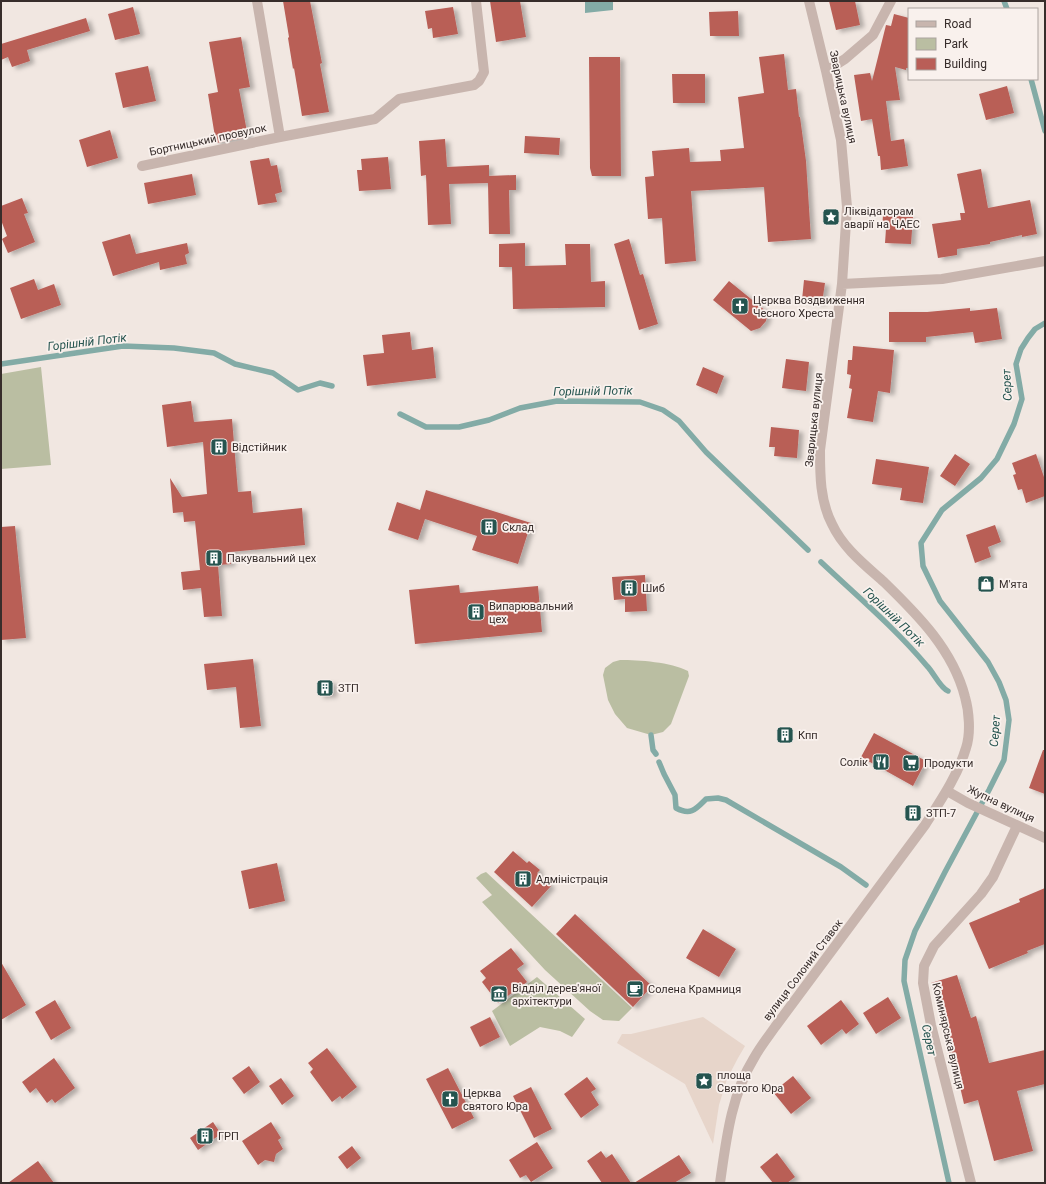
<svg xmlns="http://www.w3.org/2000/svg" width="1046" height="1184" font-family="Roboto,sans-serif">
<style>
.green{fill:#babea2}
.plaza{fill:#e7d5ca}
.water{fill:#83aba6}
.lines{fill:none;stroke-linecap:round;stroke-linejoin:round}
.stream{stroke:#83aba6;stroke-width:5.5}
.building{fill:#b95e57;filter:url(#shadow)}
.minor{stroke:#c8b5ae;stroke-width:10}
.labels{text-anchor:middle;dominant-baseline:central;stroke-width:3.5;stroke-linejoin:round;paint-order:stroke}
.street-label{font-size:11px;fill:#372d2b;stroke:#f9f1ed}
.poi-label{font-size:11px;fill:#372d2b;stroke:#f9f1ed;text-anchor:start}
.water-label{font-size:12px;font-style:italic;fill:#25544f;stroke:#f9f1ed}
</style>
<defs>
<filter id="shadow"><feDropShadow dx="4.5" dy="2.5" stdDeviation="2" flood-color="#0004"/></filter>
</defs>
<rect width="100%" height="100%" fill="#f1e7e1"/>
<path class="green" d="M41,367L51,465L1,469V374Z
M620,660C639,660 671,662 688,671L689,676L671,724L663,732L651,735L627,728L615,714L608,700L603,675L605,668L613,662Z
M486,872L632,1008L619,1021L603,1020L590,1011L545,970L482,902L492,895L476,878L481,874Z
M537,977L585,1019L572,1037L560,1031L540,1027L510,1046L492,1011Z"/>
<path class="plaza" d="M703,1017L745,1046L738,1058L727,1079L719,1105L713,1144L685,1084L617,1043L622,1034H631Z"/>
<path class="water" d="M585,1H613V10L585,13Z"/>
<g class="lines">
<path class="stream" d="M1004,1L1007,9
M1031,79L1045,131
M1,364L123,346L174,348L214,353L235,364L273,373L298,390L320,383L332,386
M400,414L426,427H459L489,420L520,408L557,401L640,402L663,410L679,421L706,452L808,550
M821,562C857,596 895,628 927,666C934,673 940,688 948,691
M651,735L653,750L656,754
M659,762L664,774L675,795L676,808C691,816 696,809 706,799L718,798L726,800L841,867L866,885
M949,1183L904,981L905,960L915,931L945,872L989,790L1004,760L1009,720L1006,700L999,682L988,662L940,601L923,566L921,543L942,510L981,478L997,459L1014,424L1022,399L1016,364L1021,349L1028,338L1035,329L1045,323"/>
</g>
<path class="building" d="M283,1H310L322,63L320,64L329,112L302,116L294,68L293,69L288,38L289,37Z
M490,1H520L526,37L496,42Z
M829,1H855L860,25L836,30Z
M133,7L140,34L115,40L108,14Z
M453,7L458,34L433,38L432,28L428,29L425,11Z
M738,11L739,36H710L709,12Z
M894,14L909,18V68H906V70L895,67L900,100L886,101L891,141L904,139L908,166L881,170L880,156H878L872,119L861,121L854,75L870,73L872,81L886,25L891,26Z
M86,18L90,31L27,50L30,61L12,67L8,57L1,60V44Z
M241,37L250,87L239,89L248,137L216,143L208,94L218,92L209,42Z
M784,54L788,90L796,89L799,117H800L806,161L811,239L768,242L764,187L691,191L696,261L665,264L662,218L648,219L645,177L654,176L652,151L689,148L690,162L721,161L720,150L744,148L738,97L764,93L759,57Z
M589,57H620L621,176H592L590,168Z
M148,66L156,101L123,108L115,73Z
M672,74H705V103H673Z
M1007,86L1014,113L986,120L979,94Z
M110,130L118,158L87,167L79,140Z
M525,136L560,138L559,155L524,153Z
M445,139L447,167L489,165V176L516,175V190H509L510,234H489L488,183L449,184L451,224L428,225L426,175L421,176L419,141Z
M388,157L391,189L359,191L357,170H362L361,159Z
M269,158L271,166L277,165L282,192L275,194L277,202L258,205L250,161Z
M981,169L988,208L1030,200L1037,234L1022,237V235L990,242V244L957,249V255L938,258L932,224L961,220L960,213H965L957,174Z
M192,174L196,195L148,204L144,183Z
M22,198L28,213L24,214L35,242L8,253L2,239L7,236L1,220V206Z
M883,215L913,217L911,244L885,243L886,229H882Z
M130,234L136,254L187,243L189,253L185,255L187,264L160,270L159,262L113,276L102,242Z
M629,239L640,275L643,274L658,324L639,330L614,244Z
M525,243V266L566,265L565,244H590L591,282L605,281V307L513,309L512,267H499V244Z
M34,279L38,290L54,284L61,305L21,319L10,288Z
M804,280L825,283L822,303L802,300Z
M729,281L767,312L766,321L760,328L751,331L713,300Z
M970,308V311L997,308L1002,339L975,343L973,332L926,337V342H889V312H927Z
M410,332L412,350L433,347L436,378L367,386L363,355L384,353L382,335Z
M853,346L894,350L890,393L878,391L873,422L847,418L852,389L849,388L851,375L847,374L848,360H852Z
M786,359L809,362L806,391L782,388Z
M703,367L724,376L717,394L696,385Z
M191,401L194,422L232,419L238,492L251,491L253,513L302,508L305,545L230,552L231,564L218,565L222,616L204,617L201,588L183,590L181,572L200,570L195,521L184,522L183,512L173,513L170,478L182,497L207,494L203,442L167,447L162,405Z
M771,427L799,430L797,458L774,456L775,447H769Z
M955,454L970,464L955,486L940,476Z
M1036,454L1045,480V496L1026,503L1022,489L1018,490L1013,475L1016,474L1012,463Z
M876,459L929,467L923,503L900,500L902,488L872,484Z
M426,490L531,523L518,564L472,550L477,536L425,519L418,540L388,530L397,502L420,510Z
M995,525L1001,542L988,547L991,557L975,563L966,535Z
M15,526L26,638L1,640V527Z
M645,575L647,611L625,612V599L614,600L612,577Z
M459,585L460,593L538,586L542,632L415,644L409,590Z
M253,659L261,726L240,728L236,687L207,690L204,664Z
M332,681L333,695L319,696L318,682Z
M874,733L926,761L913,786L861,757Z
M1043,750H1045V794L1029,788Z
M513,851L527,863L529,861L540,870L537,873L551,886L532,907L494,872Z
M277,863L285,901L249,909L241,871Z
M1045,888V944L1027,951L1028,953L989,969L969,923L1020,902L1019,899Z
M575,914L652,986L633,1007L556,934Z
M703,929L736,949L719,977L686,958Z
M511,948L524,964L517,969L527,982L498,1003L482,982L486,978L480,971Z
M1,962L26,1005L1,1020Z
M957,975L971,1018L976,1016L989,1063L1045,1050V1084L1017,1091L1033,1151L994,1161L978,1100L964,1104L952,1052L948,1053L941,1026L945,1025L931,983Z
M888,997L901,1018L876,1034L863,1013Z
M55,1000L71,1028L51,1040L35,1012Z
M841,1000L859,1024L846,1034L842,1029L821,1045L807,1026Z
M490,1017L500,1037L480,1047L470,1027Z
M327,1048L357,1087L342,1099L340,1096L332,1102L310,1072L313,1069L308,1063Z
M54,1058L75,1088L55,1103L52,1099L47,1103L36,1088L30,1093L22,1082Z
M249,1066L260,1082L244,1094L232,1078Z
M448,1068L474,1118L452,1129L426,1079Z
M793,1076L811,1098L791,1114L773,1092Z
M587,1077L596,1089L591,1092L599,1105L581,1118L564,1094Z
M281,1078L294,1096L282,1105L269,1086Z
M531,1087L552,1129L534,1138L513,1096Z
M213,1122L221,1134L198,1150L190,1138Z
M271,1122L281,1138L278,1140L283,1149L276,1154L274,1162L265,1160L258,1165L242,1141Z
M537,1142L553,1168L531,1182L526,1175L520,1178L509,1160Z
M352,1146L361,1158L347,1169L338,1157Z
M601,1151L606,1158L612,1154L631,1183H602L587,1161Z
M777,1153L795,1177L787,1183H773L760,1167Z
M679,1155L691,1173L674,1183H634Z
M38,1161L54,1183H8Z"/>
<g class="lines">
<path class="minor" d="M257,1L280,137
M826,71L845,59L873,35L891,1
M142,166L280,137L375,119L399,99L474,85L479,81L484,72L476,1
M842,284L942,279L1045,261
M947,791L968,803L1045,838
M720,1183C726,1141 731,1095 754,1058C760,1047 768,1037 775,1027L925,825C941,800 958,775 966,748C971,733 969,711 965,697C953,650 918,615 884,582C865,565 843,548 832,524C820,501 820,475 820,450L842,284L847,207L841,140L826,71L809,1
M971,1183L931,1025L923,983L924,966L934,946L981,894L993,877L1017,826"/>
</g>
<defs>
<g id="sight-square" transform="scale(0.9)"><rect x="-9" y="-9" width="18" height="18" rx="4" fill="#25544f" stroke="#f9f1ed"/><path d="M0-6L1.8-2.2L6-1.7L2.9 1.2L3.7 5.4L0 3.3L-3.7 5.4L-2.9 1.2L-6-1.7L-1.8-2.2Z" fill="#fff"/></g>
<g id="church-square" transform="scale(0.9)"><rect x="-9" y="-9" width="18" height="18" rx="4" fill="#25544f" stroke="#f9f1ed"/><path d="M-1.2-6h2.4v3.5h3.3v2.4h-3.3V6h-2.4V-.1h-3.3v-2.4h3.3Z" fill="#fff"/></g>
<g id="building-square" transform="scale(0.9)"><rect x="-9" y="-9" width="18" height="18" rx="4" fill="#25544f" stroke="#f9f1ed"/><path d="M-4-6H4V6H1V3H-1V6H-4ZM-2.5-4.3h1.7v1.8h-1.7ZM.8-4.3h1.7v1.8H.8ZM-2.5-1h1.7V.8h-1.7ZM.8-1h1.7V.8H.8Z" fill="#fff"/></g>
<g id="shop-square" transform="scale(0.9)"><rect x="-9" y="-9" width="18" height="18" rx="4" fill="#25544f" stroke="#f9f1ed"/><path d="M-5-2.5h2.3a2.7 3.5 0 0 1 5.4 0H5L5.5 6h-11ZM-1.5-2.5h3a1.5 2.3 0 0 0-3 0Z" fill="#fff"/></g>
<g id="restaurant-square" transform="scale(0.9)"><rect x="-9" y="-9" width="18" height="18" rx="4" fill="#25544f" stroke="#f9f1ed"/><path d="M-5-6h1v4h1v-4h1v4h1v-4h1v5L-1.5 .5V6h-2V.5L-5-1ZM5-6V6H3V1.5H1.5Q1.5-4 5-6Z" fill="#fff"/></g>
<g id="supermarket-square" transform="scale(0.9)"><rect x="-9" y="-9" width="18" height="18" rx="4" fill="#25544f" stroke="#f9f1ed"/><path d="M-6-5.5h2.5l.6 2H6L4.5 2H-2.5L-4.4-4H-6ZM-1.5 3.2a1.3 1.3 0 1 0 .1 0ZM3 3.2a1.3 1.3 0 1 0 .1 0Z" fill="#fff"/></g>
<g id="cafe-square" transform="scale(0.9)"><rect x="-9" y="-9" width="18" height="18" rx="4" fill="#25544f" stroke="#f9f1ed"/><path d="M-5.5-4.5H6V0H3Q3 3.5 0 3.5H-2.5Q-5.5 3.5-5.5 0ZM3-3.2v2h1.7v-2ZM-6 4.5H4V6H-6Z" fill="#fff"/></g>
<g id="museum-square" transform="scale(0.9)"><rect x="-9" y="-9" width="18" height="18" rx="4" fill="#25544f" stroke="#f9f1ed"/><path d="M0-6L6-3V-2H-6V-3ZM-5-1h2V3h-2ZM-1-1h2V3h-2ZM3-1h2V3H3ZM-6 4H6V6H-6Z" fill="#fff"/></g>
</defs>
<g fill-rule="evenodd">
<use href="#sight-square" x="831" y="217"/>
<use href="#church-square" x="740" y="306"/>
<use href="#building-square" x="219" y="447"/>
<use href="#building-square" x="489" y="527"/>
<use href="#building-square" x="214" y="558"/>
<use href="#shop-square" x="986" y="584"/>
<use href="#building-square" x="629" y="588"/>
<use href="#building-square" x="476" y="612"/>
<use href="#building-square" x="325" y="688"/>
<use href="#building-square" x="785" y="735"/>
<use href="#restaurant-square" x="881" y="762"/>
<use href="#supermarket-square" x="911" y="763"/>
<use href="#building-square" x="913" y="813"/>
<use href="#building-square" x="523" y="879"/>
<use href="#cafe-square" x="635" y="989"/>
<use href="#museum-square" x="499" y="994"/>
<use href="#sight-square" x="704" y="1081"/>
<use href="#church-square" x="450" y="1099"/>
<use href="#building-square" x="205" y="1136"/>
</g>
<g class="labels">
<g class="street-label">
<text transform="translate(843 97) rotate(78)">Зварицька вулиця</text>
<text transform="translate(208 140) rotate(-12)">Бортницький провулок</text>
<text transform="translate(814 420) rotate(-84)">Зварицька вулиця</text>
<text transform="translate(1001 804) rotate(25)">Жупна вулиця</text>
<text transform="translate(803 970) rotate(-53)">вулиця Солоний Ставок</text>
<text transform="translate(948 1036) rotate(77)">Коминярська вулиця</text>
</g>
<g class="poi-label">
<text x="844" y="211">Ліквідаторам<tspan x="844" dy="13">аварії на ЧАЕС</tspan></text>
<text x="753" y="300">Церква Воздвиження<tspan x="753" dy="13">Чесного Хреста</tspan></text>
<text x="232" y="447">Відстійник</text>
<text x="502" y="527">Склад</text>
<text x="227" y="558">Пакувальний цех</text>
<text x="999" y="584">М'ята</text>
<text x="642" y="588">Шиб</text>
<text x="489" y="606">Випарювальний<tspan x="489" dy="13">цех</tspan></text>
<text x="338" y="688">ЗТП</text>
<text x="798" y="735">Кпп</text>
<text x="868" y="762" text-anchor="end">Солік</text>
<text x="924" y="763">Продукти</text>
<text x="926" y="813">ЗТП-7</text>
<text x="536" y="879">Адміністрація</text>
<text x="512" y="988">Відділ дерев'яної<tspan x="512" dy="13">архітектури</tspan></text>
<text x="648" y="989">Солена Крамниця</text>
<text x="717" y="1075">площа<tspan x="717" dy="13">Святого Юра</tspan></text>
<text x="463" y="1093">Церква<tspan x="463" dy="13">святого Юра</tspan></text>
<text x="218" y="1136">ГРП</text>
</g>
<g class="water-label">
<text transform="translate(87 342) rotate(-7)">Горішній Потік</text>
<text transform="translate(1007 385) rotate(-93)">Серет</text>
<text transform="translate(593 391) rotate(-1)">Горішній Потік</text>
<text transform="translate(894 617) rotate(44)">Горішній Потік</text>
<text transform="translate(995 731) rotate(-86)">Серет</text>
<text transform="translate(929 1040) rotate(78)">Серет</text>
</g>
</g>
<rect width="1046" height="1184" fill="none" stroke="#372d2b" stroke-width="4"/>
<rect x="908" y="8" width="130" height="72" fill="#f9f1ed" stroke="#aba39f"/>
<rect x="916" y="21" width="20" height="6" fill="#c8b5ae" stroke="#aba39f"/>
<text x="944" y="28" font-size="12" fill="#372d2b">Road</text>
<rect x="916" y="38" width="20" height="12" fill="#babea2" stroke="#aba39f"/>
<text x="944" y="48" font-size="12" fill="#372d2b">Park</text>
<rect x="916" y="58" width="20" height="12" fill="#b95e57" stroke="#aba39f"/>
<text x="944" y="68" font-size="12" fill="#372d2b">Building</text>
</svg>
